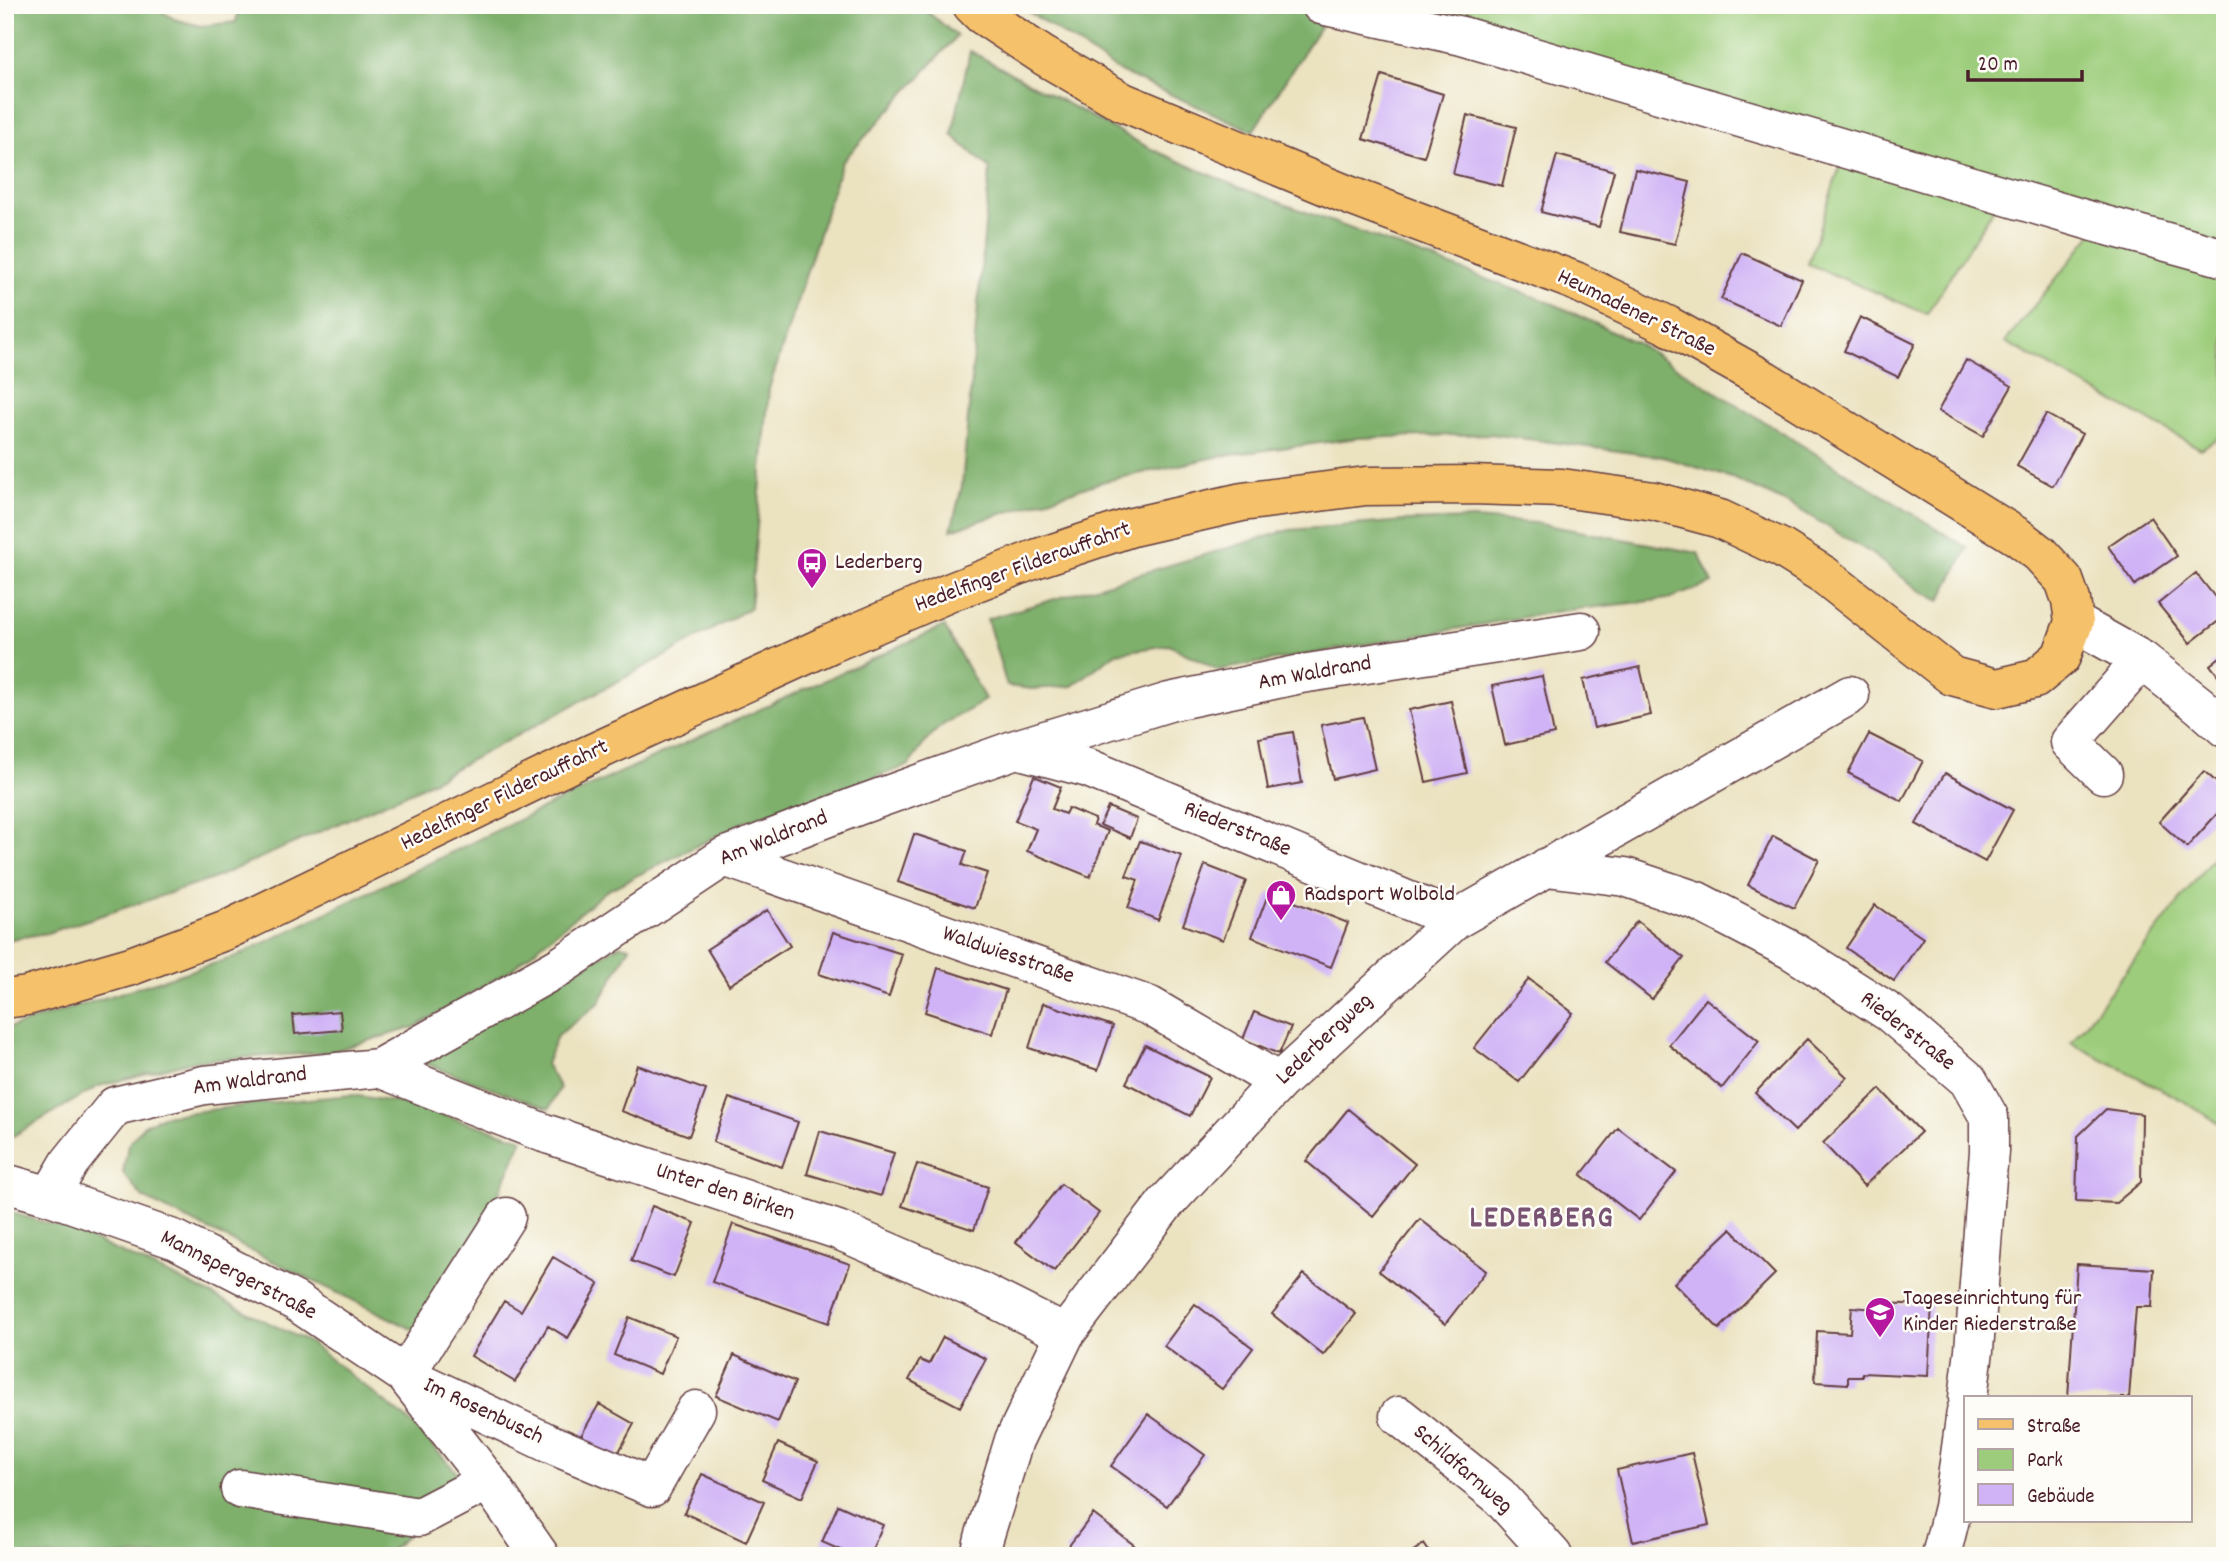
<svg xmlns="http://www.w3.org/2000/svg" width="2230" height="1561" font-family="Dekko,sans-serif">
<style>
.green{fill:#9dcd7c;stroke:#747654;stroke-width:2}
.forest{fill:#7eb06c;stroke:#64684c;stroke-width:2}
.building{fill:#d0b3f6}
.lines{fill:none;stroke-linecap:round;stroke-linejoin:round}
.minor-casing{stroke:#623c41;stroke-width:41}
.major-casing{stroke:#623c41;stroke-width:41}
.minor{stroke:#fff;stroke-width:38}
.major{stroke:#f5c16b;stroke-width:38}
.labels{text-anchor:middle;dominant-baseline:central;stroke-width:5;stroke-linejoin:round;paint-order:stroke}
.street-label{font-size:23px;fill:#4a1f2b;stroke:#fdfcf7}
.poi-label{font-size:23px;fill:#4a1f2b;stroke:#fdfcf7;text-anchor:start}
.district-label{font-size:30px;font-weight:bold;letter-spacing:2px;fill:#795372;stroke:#fdfcf7}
</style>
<rect width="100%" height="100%" fill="#fdfcf7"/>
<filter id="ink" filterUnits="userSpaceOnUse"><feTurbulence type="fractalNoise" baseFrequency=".0143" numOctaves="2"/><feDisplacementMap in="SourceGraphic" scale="14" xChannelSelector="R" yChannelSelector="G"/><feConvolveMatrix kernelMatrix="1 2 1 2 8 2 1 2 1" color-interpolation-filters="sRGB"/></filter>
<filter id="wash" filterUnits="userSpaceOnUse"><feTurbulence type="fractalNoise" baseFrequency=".00686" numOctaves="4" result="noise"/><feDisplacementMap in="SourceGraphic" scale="28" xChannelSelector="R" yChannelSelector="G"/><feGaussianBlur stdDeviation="1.57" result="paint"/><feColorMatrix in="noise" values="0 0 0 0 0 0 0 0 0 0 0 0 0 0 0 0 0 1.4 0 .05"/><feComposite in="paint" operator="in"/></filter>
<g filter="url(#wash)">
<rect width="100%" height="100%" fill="#ebe2c0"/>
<path class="green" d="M1334,5H2225V433L2201,449L2005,342L2100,224L2002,195L1927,314L1808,264L1846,147Z
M2225,842V1127L2182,1100L2071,1043Z"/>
<path class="forest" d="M5,5H152L174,19L201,26L236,22L239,5H919L957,36L842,162L769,389L750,608L676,650L415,790L210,880L47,933L5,940Z
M1018,5H1334L1253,131L1122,73Z
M970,51L1149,148L1236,186L1556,305L1637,343L1968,548L1940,601L1919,590L1869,552L1795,507L1735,479L1663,457L1490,434L1358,438L1221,456L1105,481L951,530L962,486L990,169L952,135Z
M1474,519L1535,523L1698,553L1713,583L1668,599L1560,611L1218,670L1169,645L1116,653L1072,686L1032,689L1007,686L987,619L1289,530L1406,521Z
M944,626L985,699C973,710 959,714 946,723C930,733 919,751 908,766L744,822L606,891L512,969L415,1027L330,1052L193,1061L99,1086L13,1136L5,1137V1029L235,957L560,800Z
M620,945L630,947L599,1003L557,1036L546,1064L560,1088L549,1109L418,1061Z
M352,1095L406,1104L523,1139L492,1208L418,1332L143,1198L123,1173L128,1145L144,1125L163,1116L255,1104Z
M5,1211L71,1230L188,1283L310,1343L410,1422L466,1482L384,1556H5Z"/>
<g id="blocks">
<path class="building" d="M1382,75L1443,94L1424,157L1363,139Z
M1467,115L1516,127L1502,186L1453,174Z
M1557,155L1614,171L1599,227L1541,212Z
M1635,169L1690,182L1675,244L1620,232Z
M1742,253L1802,280L1781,326L1721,299Z
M1860,317L1915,344L1898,377L1844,351Z
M1966,360L2012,386L1983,436L1938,411Z
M2046,414L2082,434L2053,486L2017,466Z
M2150,517L2177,556L2135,585L2108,546Z
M2196,573L2225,610V616L2190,643L2158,604Z
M2225,653V684L2210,665Z
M1640,667L1651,715L1594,728L1583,680Z
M1542,676L1554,734L1505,745L1492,686Z
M1451,701L1467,773L1426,782L1409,710Z
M1363,717L1375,769L1333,779L1321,725Z
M1293,732L1302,783L1268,789L1259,738Z
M1869,734L1923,761L1902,801L1848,773Z
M2204,771L2225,790V805L2187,847L2159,822Z
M1945,773L2013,810L1985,862L1916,824Z
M1034,776L1061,787L1052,809L1065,814L1068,808L1095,819L1093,825L1108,831L1090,877L1027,851L1036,829L1015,821Z
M1108,807L1137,819L1130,838L1100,825Z
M914,834L967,851L962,865L987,873L975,908L898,882Z
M1773,836L1819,860L1794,908L1748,885Z
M1140,841L1182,856L1158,920L1128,908L1138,880L1126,876Z
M1205,865L1246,881L1223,940L1183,925Z
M1269,892L1348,923L1331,967L1252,937Z
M1875,905L1923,938L1894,981L1846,948Z
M767,910L790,946L729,985L707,949Z
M1637,921L1684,958L1652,999L1605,962Z
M833,932L902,954L889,997L819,974Z
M938,968L1006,990L992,1034L925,1012Z
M1529,979L1573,1013L1519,1082L1474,1048Z
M1706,999L1759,1041L1722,1088L1669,1045Z
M1043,1003L1113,1026L1098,1070L1029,1048Z
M340,1011L342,1030L295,1034L293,1015Z
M1254,1012L1291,1027L1279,1054L1243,1039Z
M1807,1039L1847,1077L1795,1131L1755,1093Z
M1145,1045L1210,1077L1190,1116L1126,1083Z
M637,1065L706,1090L689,1136L621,1111Z
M1880,1089L1921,1132L1864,1186L1823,1143Z
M729,1098L798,1122L782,1167L713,1142Z
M1348,1109L1415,1164L1373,1216L1306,1161Z
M2106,1109L2142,1114L2141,1182L2116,1203L2076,1201L2078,1136Z
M1618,1128L1676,1172L1639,1220L1581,1175Z
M820,1131L894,1153L881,1196L807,1174Z
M917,1164L988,1187L974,1230L902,1206Z
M1061,1184L1099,1213L1054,1271L1016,1242Z
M652,1206L695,1223L674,1277L631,1261Z
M1420,1219L1486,1271L1445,1324L1379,1271Z
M733,1224L850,1264L829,1323L712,1282Z
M1731,1229L1775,1274L1719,1329L1674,1283Z
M553,1257L599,1284L568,1338L548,1326L515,1382L471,1356L504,1301L521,1311Z
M2077,1264L2154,1269L2152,1307H2136L2129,1398H2068Z
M1304,1274L1356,1314L1323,1355L1272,1314Z
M1876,1303L1932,1305L1928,1376L1862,1373V1377H1848V1384L1815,1382L1817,1331L1850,1333L1852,1307L1876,1309Z
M1195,1304L1253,1348L1222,1389L1164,1346Z
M629,1317L676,1336L660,1374L614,1355Z
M943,1337L986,1359L960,1407L909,1380L920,1360L929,1364Z
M734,1355L795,1382L778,1422L716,1396Z
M599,1404L634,1424L614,1461L578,1441Z
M1148,1414L1205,1455L1167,1506L1111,1466Z
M778,1443L818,1461L802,1498L762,1480Z
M1692,1453L1709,1525L1633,1542L1617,1470Z
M702,1474L764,1502L746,1542L684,1513Z
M838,1505L883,1525L869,1556H854L822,1542Z
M1093,1514L1134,1545L1126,1556H1072L1065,1551Z
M1424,1544L1432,1556H1406Z
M1730,1551L1731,1556H1712V1555Z"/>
</g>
</g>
<g filter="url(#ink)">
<use href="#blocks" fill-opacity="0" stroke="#623c41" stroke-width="2"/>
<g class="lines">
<g class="minor-casing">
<path id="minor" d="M1321,5L1462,36L2101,224L2225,258
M2074,622L2142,660L2199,705L2225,728
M1016,749L1088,768L1455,920
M2103,774L2070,742L2142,660
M724,857L1150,1006L1279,1082
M1547,867L1625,877L1697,901L1791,950L1890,1013L1968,1080L1989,1117V1151L1974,1350L1968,1398
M379,1068L544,1133L838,1230L979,1291L1065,1334
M5,1183L50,1196L176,1240L295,1301L405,1375L488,1481L540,1556
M50,1196L70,1162L115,1106L204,1085L379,1068L559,967L724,857L857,806L1016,749L1169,702L1301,674L1581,631
M506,1217L405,1375L548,1443L652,1487L696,1410
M1399,1416L1498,1495L1553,1556
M240,1489L419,1517L488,1481
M980,1556L984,1538L1014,1440L1065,1334L1165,1204L1279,1082L1455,920L1850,695
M1941,1556L1953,1507L1966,1411"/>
</g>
<g class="major-casing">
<path id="major" d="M5,999L27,996L131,966L227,930L586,756L832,643L951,592L1038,558L1132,527L1242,502L1366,486L1472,485L1562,488L1654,501L1720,519L1781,548L1824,575L1952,676L1997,688L2035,679L2061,657L2074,622L2071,600L2064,580L2040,554L2018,537L1765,380L1667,325L1575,281L1348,195L1123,102L1044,56L982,15L972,5"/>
</g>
<use href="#minor" class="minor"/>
<use href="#major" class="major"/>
</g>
</g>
<defs>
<g id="bus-pin" transform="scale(1.575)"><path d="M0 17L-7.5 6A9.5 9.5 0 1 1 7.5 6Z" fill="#b5179e" stroke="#fdfcf7"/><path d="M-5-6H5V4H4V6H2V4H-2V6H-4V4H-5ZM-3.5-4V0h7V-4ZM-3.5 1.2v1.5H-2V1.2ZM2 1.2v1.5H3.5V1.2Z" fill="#fff"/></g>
<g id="shop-pin" transform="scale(1.575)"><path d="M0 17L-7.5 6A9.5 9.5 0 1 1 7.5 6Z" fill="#b5179e" stroke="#fdfcf7"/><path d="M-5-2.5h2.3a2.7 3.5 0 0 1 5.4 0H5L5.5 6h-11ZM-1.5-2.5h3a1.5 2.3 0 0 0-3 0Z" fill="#fff"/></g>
<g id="school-pin" transform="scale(1.575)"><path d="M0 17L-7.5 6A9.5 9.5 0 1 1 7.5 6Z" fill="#b5179e" stroke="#fdfcf7"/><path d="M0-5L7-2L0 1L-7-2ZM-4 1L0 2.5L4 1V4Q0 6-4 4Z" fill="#fff"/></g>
</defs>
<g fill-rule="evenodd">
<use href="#bus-pin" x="812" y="563"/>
<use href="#shop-pin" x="1281" y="895"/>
<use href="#school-pin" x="1880" y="1312"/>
</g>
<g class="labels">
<g class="street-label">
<text transform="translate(1636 314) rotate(26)">Heumadener Straße</text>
<text transform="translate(1023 568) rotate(-20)">Hedelfinger Filderauffahrt</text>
<text transform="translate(1315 674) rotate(-10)">Am Waldrand</text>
<text transform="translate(505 796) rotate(-26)">Hedelfinger Filderauffahrt</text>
<text transform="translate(1237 830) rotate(22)">Riederstraße</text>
<text transform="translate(774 839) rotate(-22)">Am Waldrand</text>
<text transform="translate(1008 956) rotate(19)">Waldwiesstraße</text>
<text transform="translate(1907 1032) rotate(38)">Riederstraße</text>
<text transform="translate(1325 1040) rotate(-43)">Lederbergweg</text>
<text transform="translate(250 1082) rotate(-7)">Am Waldrand</text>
<text transform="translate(725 1193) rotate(18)">Unter den Birken</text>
<text transform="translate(238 1276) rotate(27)">Mannspergerstraße</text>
<text transform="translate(483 1412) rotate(25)">Im Rosenbusch</text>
<text transform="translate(1462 1470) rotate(41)">Schildfarnweg</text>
</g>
<g class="poi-label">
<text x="835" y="563">Lederberg</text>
<text x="1304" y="895">Radsport Wolbold</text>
<text x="1903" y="1299">Tageseinrichtung für<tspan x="1903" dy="26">Kinder Riederstraße</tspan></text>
</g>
<g class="district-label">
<text x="1542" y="1220">LEDERBERG</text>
</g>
</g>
<rect width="2230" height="1561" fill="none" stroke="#fdfcf7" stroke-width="28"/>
<rect x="1964" y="1396" width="228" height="126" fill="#fdfcf7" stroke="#b5a4a5" stroke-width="2"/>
<rect x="1978" y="1419" width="35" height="10" fill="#f5c16b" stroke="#b5a4a5" stroke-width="2"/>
<text x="2027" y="1432" font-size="21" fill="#4a1f2b">Straße</text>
<rect x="1978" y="1449" width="35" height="21" fill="#9dcd7c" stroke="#b5a4a5" stroke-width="2"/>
<text x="2027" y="1466" font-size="21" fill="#4a1f2b">Park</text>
<rect x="1978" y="1484" width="35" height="21" fill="#d0b3f6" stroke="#b5a4a5" stroke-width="2"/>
<text x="2027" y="1502" font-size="21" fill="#4a1f2b">Gebäude</text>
<path d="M1968 70v10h114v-10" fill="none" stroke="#4a1f2b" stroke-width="3.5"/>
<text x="1978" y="70" font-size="21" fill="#4a1f2b" stroke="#fdfcf7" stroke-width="5" paint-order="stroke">20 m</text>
</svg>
